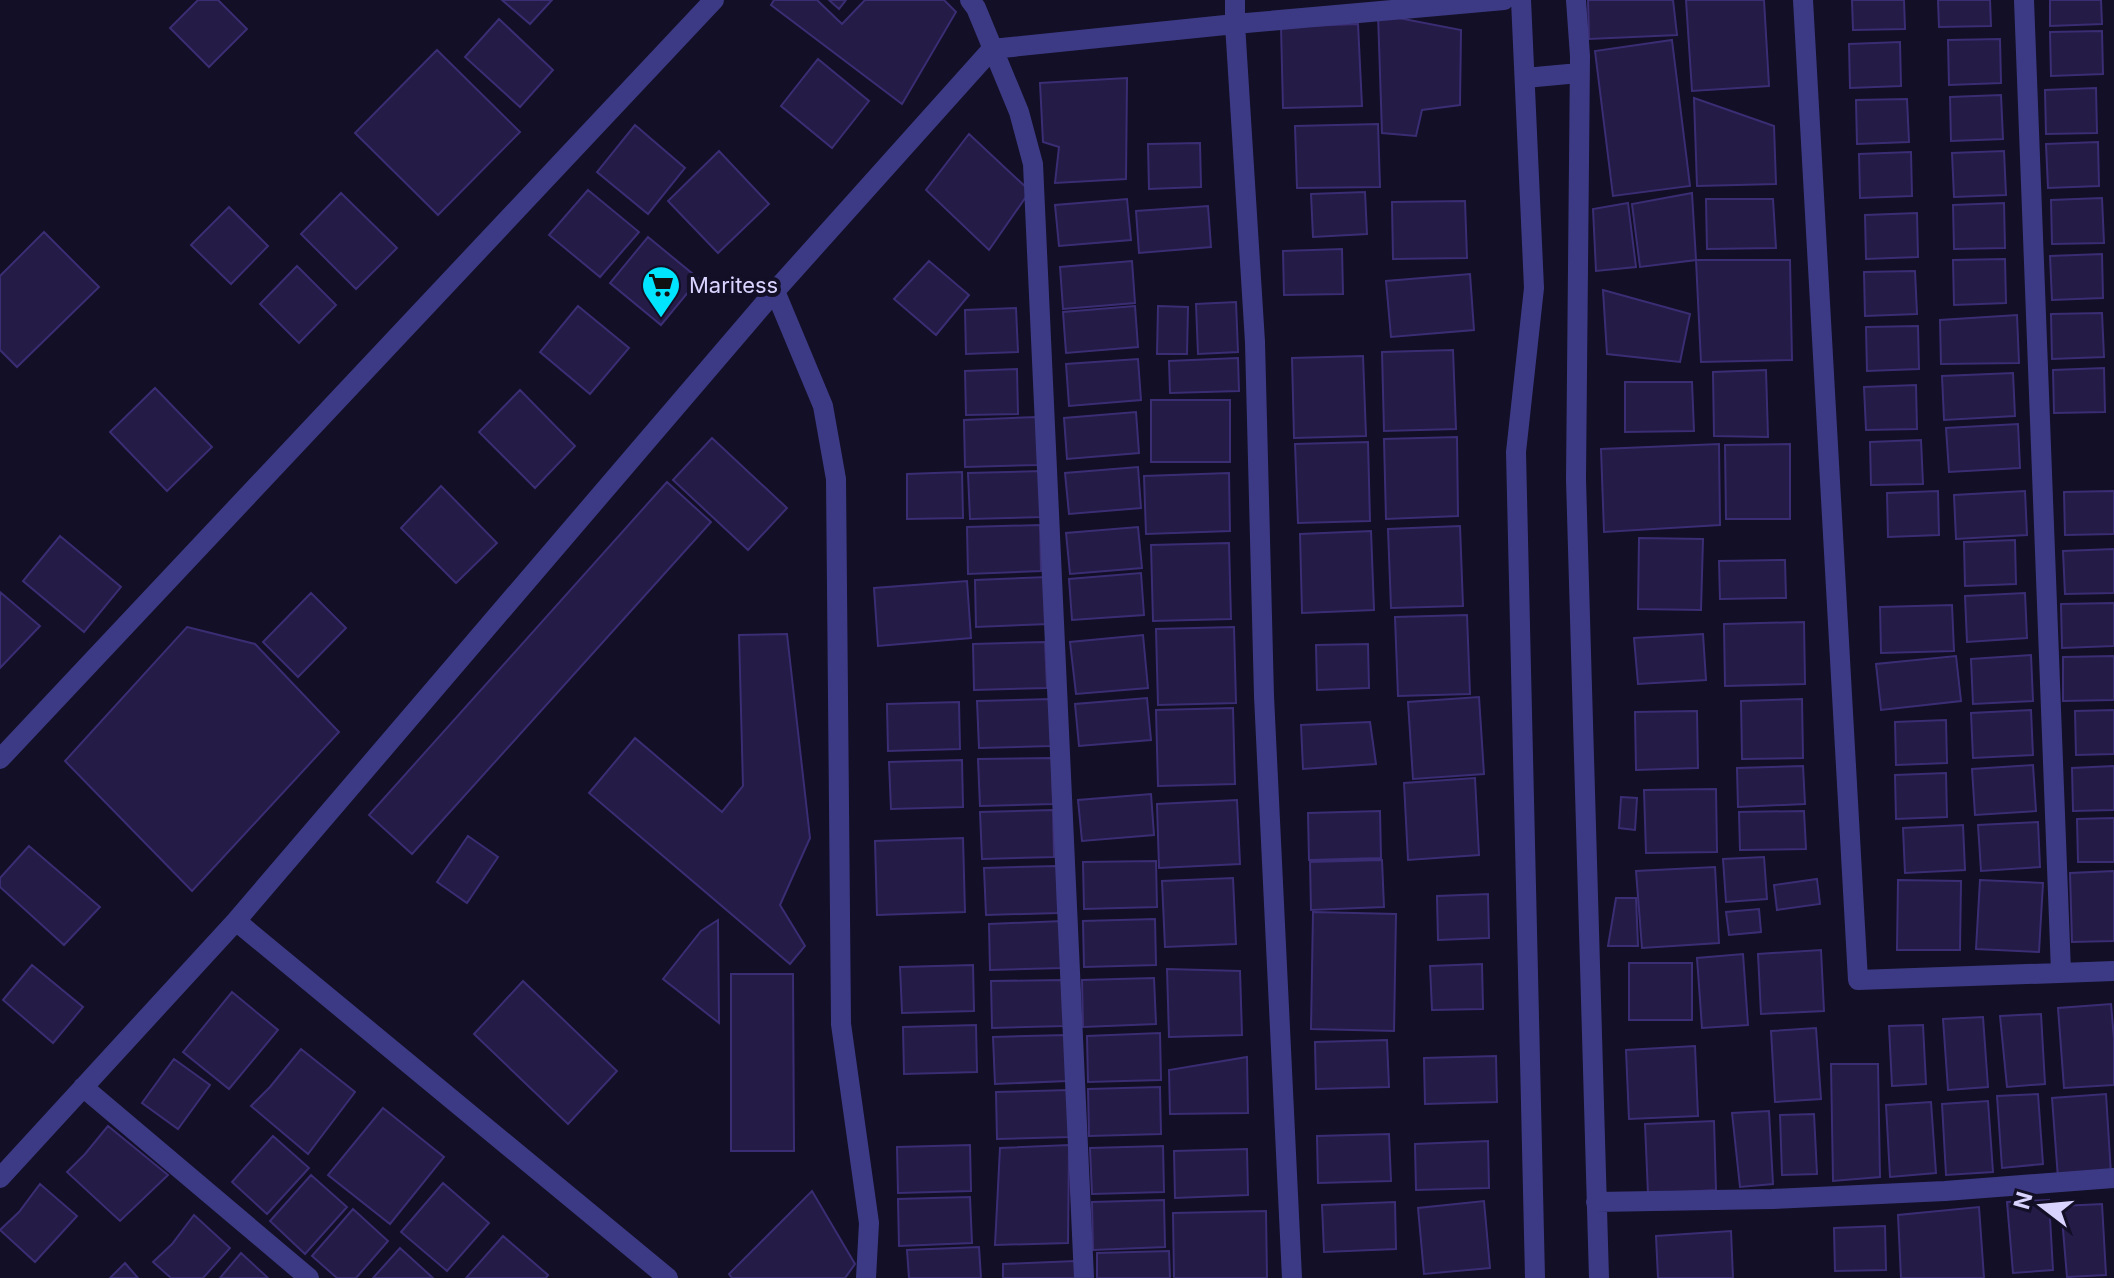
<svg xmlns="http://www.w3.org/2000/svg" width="2114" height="1278" font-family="Inter,sans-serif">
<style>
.building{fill:#241b47;stroke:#3b2d73;stroke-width:2}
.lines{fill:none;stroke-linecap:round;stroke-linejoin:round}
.minor{stroke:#3d3a85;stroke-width:20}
.labels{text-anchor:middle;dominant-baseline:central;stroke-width:8;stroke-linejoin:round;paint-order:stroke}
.poi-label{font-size:22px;fill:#d9d4ff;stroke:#130f26;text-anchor:start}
</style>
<rect width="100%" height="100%" fill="#130f26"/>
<path class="building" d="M198,0H218L247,29L209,67L170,28Z
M502,0H552L530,24Z
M774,0H817L842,24L865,0H944L956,12L902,104L771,5Z
M829,0H846L839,9Z
M1588,0H1673L1677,35L1589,39Z
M1686,0H1764L1769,86L1692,91Z
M1852,0H1904L1905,29L1853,30Z
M1938,0H1990L1991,26L1939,27Z
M2050,0H2101L2102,24L2050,26Z
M1378,14L1461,30L1460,105L1422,110L1416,136L1382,133Z
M499,19L553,70L520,107L465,57Z
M1358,24L1362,106L1283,108L1281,27Z
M2102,31L2103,74L2051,76L2050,32Z
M2000,39L2001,83L1949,85L1948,40Z
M1672,40L1690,186L1613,196L1595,51Z
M1900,42L1901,86L1850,88L1849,44Z
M437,50L520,132L438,215L355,133Z
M818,59L869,101L832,148L781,106Z
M1127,78L1126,179L1055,183L1059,147L1043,142L1040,83Z
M2096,88L2097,133L2046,134L2045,90Z
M2001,95L2003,139L1951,141L1950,97Z
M1694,98L1774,126L1776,184L1697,186Z
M1907,99L1909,142L1857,144L1856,100Z
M1378,124L1380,187L1297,188L1295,126Z
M635,125L685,168L648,214L597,172Z
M969,134L1030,191L989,250L926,190Z
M2098,142L2099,186L2048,188L2046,144Z
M1200,143L1201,187L1149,189L1148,144Z
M719,151L769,204L718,253L668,201Z
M2004,151L2006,195L1954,197L1952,153Z
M1911,152L1912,196L1860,198L1859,154Z
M588,190L639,232L600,277L549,235Z
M1365,192L1367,234L1313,237L1311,194Z
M341,193L397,248L356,289L301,234Z
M1692,193L1696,260L1640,267L1632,204Z
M2102,198L2104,243L2052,244L2051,200Z
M1127,199L1131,240L1059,246L1055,205Z
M1706,199H1773L1776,248L1707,249Z
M1465,201L1467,258L1393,259L1392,202Z
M1628,203L1636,267L1596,271L1593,209Z
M2004,203L2005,248L1954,249L1953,205Z
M1208,206L1211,247L1139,253L1136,211Z
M229,207L268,246L231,284L191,245Z
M1917,213L1918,257L1866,259L1865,215Z
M44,232L99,287L17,367L0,350V276Z
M648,237L699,279L661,325L610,283Z
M1342,249L1343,294L1284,295L1283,251Z
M2102,254L2103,298L2052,300L2050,256Z
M2005,259L2006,303L1954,305L1953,260Z
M1696,260H1790L1792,360L1701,362Z
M929,261L969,295L936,335L894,299Z
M1132,261L1135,303L1063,309L1060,267Z
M297,266L336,305L299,343L260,304Z
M1915,271L1917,314L1865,316L1864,272Z
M1470,274L1474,330L1391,337L1386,281Z
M1603,290L1690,314L1680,362L1607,354Z
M1236,302L1238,352L1198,354L1196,304Z
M578,306L629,348L590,394L540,352Z
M1135,306L1138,347L1066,353L1063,312Z
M1158,306L1188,307L1187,354H1157Z
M1016,308L1018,352L966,354L965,310Z
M2102,313L2104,357L2052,359L2051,314Z
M2017,315L2019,363L1941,364L1940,320Z
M1918,326L1919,369L1867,371L1866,327Z
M1453,350L1456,429L1384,431L1382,352Z
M1363,356L1366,436L1294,438L1292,358Z
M1238,358L1239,391L1170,393L1169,361Z
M1138,359L1141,400L1069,406L1066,364Z
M2104,368L2105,412L2054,413L2053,370Z
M1017,369L1018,414L966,415L965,371Z
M1766,370L1768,437L1714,436L1713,372Z
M2013,373L2015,416L1944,420L1942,376Z
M1625,382H1692L1694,431L1625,432Z
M1916,385L1917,429L1866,430L1864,387Z
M155,388L212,447L167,491L110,432Z
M520,390L575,446L535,488L479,432Z
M1151,400H1230V462H1151Z
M1136,412L1139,453L1067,459L1064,418Z
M1037,417L1038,465L965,467L964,420Z
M2018,424L2020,468L1949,472L1946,428Z
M1457,437L1458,516L1386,519L1384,439Z
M712,438L787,508L748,550L673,480Z
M1921,440L1923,484L1871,485L1870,442Z
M1368,442L1370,521L1298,523L1295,444Z
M1719,444L1720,525L1604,532L1601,449Z
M1790,444V519H1726L1725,445Z
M1138,467L1141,508L1069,514L1065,473Z
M1041,471L1042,517L970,519L968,473Z
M962,472L963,518L907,519V474Z
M1229,473L1230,531L1146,534L1144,476Z
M667,482L711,522L412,854L369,815Z
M441,486L497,543L456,583L401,528Z
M1938,491L1939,535L1888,537L1887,493Z
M2025,491L2027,535L1956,539L1954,495Z
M2114,491V534L2065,535L2064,492Z
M1040,525L1041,571L968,574L967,527Z
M1460,526L1463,606L1391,608L1388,529Z
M1138,527L1142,568L1070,574L1066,533Z
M1371,531L1374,610L1302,613L1300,534Z
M60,536L121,587L84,632L23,581Z
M1639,538L1703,539L1701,610L1638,609Z
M2015,540L2016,584L1965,586L1964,542Z
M1229,543L1231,619L1153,621L1151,545Z
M2114,549V593L2065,594L2063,551Z
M1785,560L1786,598L1720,599L1719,561Z
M1141,573L1144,615L1072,620L1069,579Z
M1048,577L1049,624L976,627L975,580Z
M967,581L971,638L878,646L874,588Z
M0,592L40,626L0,668Z
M311,593L346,628L298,677L263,642Z
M2025,593L2027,638L1967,642L1965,596Z
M2114,603V646L2062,648L2061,604Z
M1952,605L1954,651L1881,653L1880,607Z
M1467,615L1470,694L1398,696L1395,617Z
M1804,622L1805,684L1725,686L1724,624Z
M187,627L255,644L339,732L192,891L65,761Z
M1234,627L1236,703L1158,705L1156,629Z
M787,634L810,838L780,905L805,946L790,964L589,793L635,738L722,812L743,786L739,635Z
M1703,634L1706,680L1638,684L1634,638Z
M1143,635L1148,688L1076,694L1070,642Z
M1045,642L1047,688L974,690L973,644Z
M1368,644L1369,688L1317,690L1316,645Z
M2031,655L2033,701L1973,704L1971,659Z
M1956,656L1961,701L1881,710L1876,664Z
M2114,656V700L2063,701V657Z
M1479,697L1484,774L1413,779L1408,702Z
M1147,698L1151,740L1079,746L1075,704Z
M1050,699L1051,746L979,748L977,701Z
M1802,699L1803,758L1742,759L1741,701Z
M959,702L960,749L888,751L887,704Z
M1233,708L1235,784L1158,786L1156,710Z
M2031,710L2033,755L1973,758L1971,713Z
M2114,710V754L2076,755L2075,711Z
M1697,711L1698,768L1636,770L1635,712Z
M1946,720L1947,763L1896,765L1895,722Z
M1370,722L1376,764L1303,769L1301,725Z
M1052,758L1053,804L980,806L978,759Z
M962,760L963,807L891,809L889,762Z
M2033,765L2036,811L1975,815L1972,769Z
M1803,766L1805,804L1738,807L1737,768Z
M2114,766V810L2073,811L2072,768Z
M1946,773L1947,817L1896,819L1895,775Z
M1475,778L1479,855L1408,860L1404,783Z
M1716,789L1717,852L1646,853L1644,790Z
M1151,794L1154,835L1082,841L1078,800Z
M1621,797L1637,798L1635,830L1619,828Z
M1237,800L1240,864L1159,868L1157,804Z
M1053,810L1054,857L982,859L980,812Z
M1380,811L1381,858L1309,860L1308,813Z
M1804,811L1806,849L1740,850L1739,812Z
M2114,818V862H2078L2077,819Z
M2038,822L2040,867L1981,871L1978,825Z
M1963,825L1965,870L1905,873L1903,828Z
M468,836L498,857L467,903L437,882Z
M963,838L965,912L877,915L875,841Z
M29,846L100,907L64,945L0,887V878Z
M1764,857L1767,899L1726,902L1723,859Z
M1382,860L1384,907L1311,910L1310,862Z
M1156,861L1157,907L1084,909L1083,862Z
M1057,866L1058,913L986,915L984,868Z
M1715,867L1719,943L1642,948L1636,871Z
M2114,871V941L2072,942L2070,873Z
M1233,878L1236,944L1165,947L1162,881Z
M1817,879L1820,904L1777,910L1774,885Z
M1898,880L1961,881L1960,950H1897Z
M1980,880L2043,883L2039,952L1976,949Z
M1488,894L1489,938L1438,940L1437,896Z
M1616,898H1636L1638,946H1608Z
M1759,909L1761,932L1729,935L1726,912Z
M1313,912L1396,914L1394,1031L1311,1029Z
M1155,919L1156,965L1084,967L1083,921Z
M718,920L719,1023L663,979L701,931Z
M1062,921L1063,968L990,970L989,924Z
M1821,950L1824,1011L1761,1014L1758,954Z
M1743,954L1748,1025L1702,1028L1697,958Z
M1629,963H1692V1020H1629Z
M1482,964L1483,1009L1432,1010L1430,966Z
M32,965L83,1007L53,1043L3,1000Z
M973,965L974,1011L902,1013L900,967Z
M1167,969L1240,971L1242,1035L1169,1037Z
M731,974H793L794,1151H731Z
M1154,978L1156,1024L1083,1027L1082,980Z
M1063,980L1065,1026L992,1028L991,981Z
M523,981L617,1071L568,1124L474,1034Z
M232,992L278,1030L229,1089L183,1052Z
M2111,1004L2114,1039V1085L2064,1088L2058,1008Z
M2041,1014L2045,1084L2007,1087L2000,1016Z
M1983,1017L1988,1087L1948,1090L1943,1019Z
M976,1025L977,1072L904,1074L903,1027Z
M1923,1025L1926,1084L1892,1086L1889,1026Z
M1816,1028L1821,1099L1775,1102L1771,1031Z
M1160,1033L1161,1080L1088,1082L1087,1036Z
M1066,1035L1067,1081L995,1084L993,1037Z
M1387,1040L1389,1087L1316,1089L1315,1042Z
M1695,1046L1698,1116L1629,1119L1626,1050Z
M301,1049L355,1092L308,1154L251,1106L270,1087Z
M1496,1056L1497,1102L1425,1104L1424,1058Z
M1247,1057L1248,1113L1170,1114L1169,1070Z
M174,1059L210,1085L178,1129L142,1103Z
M1831,1064H1878L1880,1177L1833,1181Z
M1160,1087L1161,1134L1089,1136L1088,1089Z
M1069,1090L1070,1137L997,1139L996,1092Z
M2038,1094L2043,1164L2002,1168L1997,1096Z
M2106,1094L2111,1174L2058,1178L2052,1098Z
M1988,1101L1993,1172L1946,1175L1942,1104Z
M1931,1102L1936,1173L1890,1177L1886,1105Z
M383,1108L444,1157L390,1224L328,1175Z
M1769,1111L1773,1184L1740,1187L1732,1113Z
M1814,1114L1817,1174L1782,1175L1780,1115Z
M1714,1121L1716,1190L1648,1194L1645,1124Z
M108,1126L168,1175L120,1221L67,1172L85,1154Z
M1389,1134L1391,1181L1318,1183L1317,1136Z
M273,1136L309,1168L267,1214L232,1182Z
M1488,1141L1489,1188L1416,1190L1415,1144Z
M970,1145L971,1191L898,1193L897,1147Z
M1069,1145L1068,1243L995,1245L1000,1148Z
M1163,1146L1164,1192L1092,1194L1090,1148Z
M1247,1149L1248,1195L1175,1198L1174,1151Z
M311,1175L347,1207L305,1254L270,1221Z
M443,1183L489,1223L447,1271L401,1232Z
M40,1184L77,1216L35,1262L0,1230L19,1212Z
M812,1191L855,1264L845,1278H732L729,1274Z
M970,1197L972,1243L899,1246L898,1199Z
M1164,1200L1165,1247L1093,1250L1092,1202Z
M2049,1200L2053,1270L2013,1273L2007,1202Z
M1484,1201L1490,1268L1424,1274L1418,1208Z
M1395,1202L1396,1249L1324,1252L1322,1205Z
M2102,1204L2106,1275L2067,1277L2061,1206Z
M1979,1207L1984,1278H1901L1898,1215Z
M353,1209L388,1241L356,1278H337L312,1256Z
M1266,1211L1267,1278H1174L1173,1213Z
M194,1215L230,1248L203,1278H171L153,1262L172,1244Z
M1885,1226L1886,1270L1835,1271L1834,1228Z
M1731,1231L1733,1278H1658L1656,1236Z
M503,1236L548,1275L546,1278H466Z
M979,1247L981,1278H909L907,1250Z
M400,1248L433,1278H373Z
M1169,1251L1170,1278H1097V1253Z
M241,1253L268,1278H220Z
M1075,1261V1278H1003V1264Z
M125,1263L138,1278H110Z"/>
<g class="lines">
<path class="minor" d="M970,0L976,8L1019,112L1033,164L1084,1278
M1235,0V24L1255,342L1264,696L1292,1278
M1521,0L1534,288L1516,452L1535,1278
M1576,0L1580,56L1576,479L1599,1278
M1803,0L1858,980L2114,971
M2024,0L2061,972
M1525,78L1579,73
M775,291L823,406L836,479L841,1024L869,1223L866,1278
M0,759L714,0
M236,921L668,1278
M83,1087L309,1278
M0,1178L236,921L775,291L992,49L1235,24L1504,0
M1596,1202L1772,1199L1945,1191L2114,1178"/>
</g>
<defs>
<g id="supermarket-pin" transform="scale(2)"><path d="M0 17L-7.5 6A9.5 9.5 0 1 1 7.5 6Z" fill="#00e5ff" stroke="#130f26"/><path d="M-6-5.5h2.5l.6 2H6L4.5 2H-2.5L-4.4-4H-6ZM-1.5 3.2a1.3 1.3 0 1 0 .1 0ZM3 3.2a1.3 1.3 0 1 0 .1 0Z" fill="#111"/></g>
</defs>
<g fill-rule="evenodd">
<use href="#supermarket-pin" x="661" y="285"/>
</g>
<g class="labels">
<g class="poi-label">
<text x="689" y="285">Maritess</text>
</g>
</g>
<g transform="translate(2042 1206) rotate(286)" stroke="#130f26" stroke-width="6" paint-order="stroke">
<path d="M0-6L14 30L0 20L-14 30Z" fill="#d9d4ff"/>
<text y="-12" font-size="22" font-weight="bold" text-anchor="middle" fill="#d9d4ff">N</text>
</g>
</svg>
